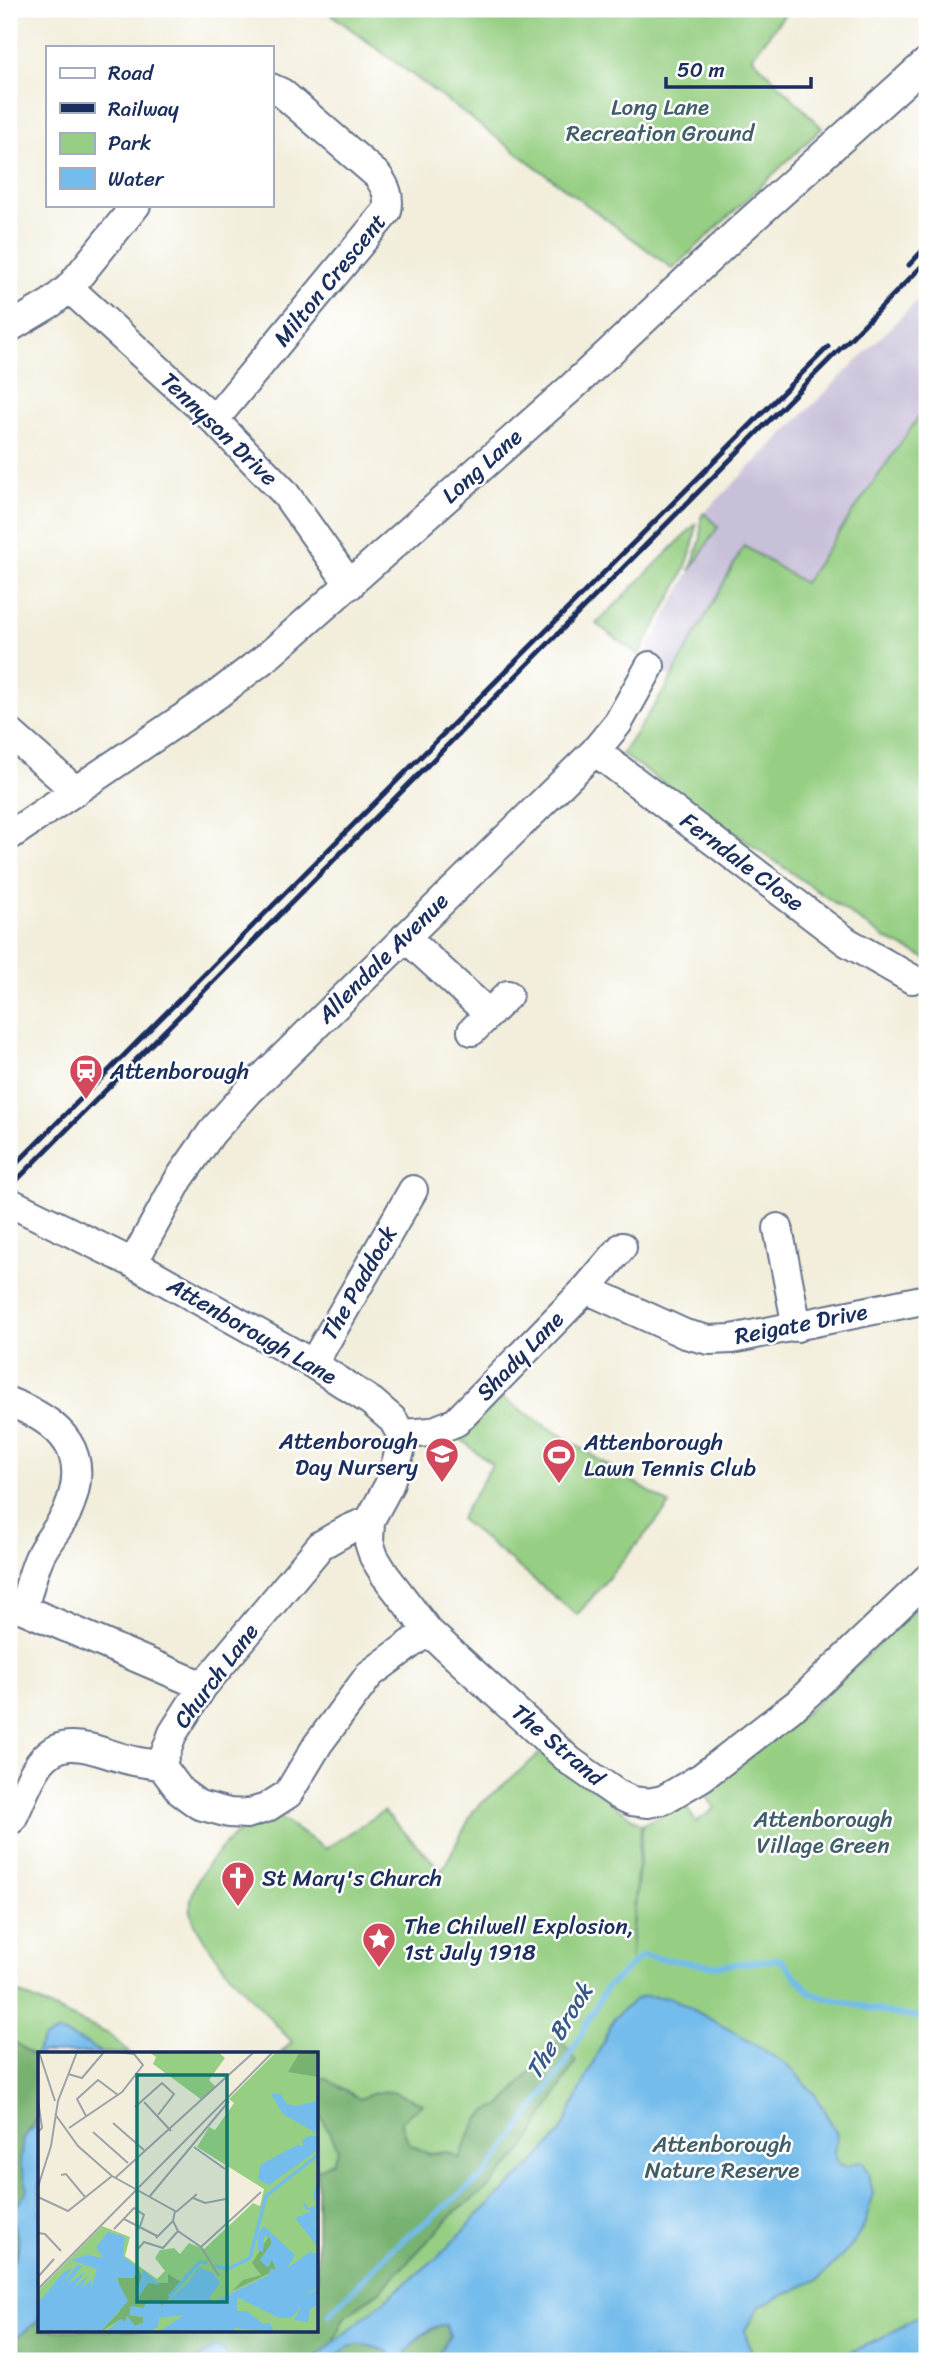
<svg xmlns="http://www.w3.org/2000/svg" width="936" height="2370" font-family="Sriracha,sans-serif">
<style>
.industrial{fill:#c8bfd8}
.green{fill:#96cf83;stroke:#587f70;stroke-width:2}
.forest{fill:#78b271;stroke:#4a7068;stroke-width:2}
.water{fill:#73bceb;stroke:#4776a4;stroke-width:2}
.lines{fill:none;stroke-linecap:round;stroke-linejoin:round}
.stream{stroke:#73bceb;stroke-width:6}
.minor-casing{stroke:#66728a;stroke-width:32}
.minor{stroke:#fff;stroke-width:28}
.rail{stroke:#1b2f5e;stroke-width:5}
.labels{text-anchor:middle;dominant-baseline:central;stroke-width:5;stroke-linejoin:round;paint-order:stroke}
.park-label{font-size:23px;fill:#405f69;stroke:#fff}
.street-label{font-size:23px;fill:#1b2f5e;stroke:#fff}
.poi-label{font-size:23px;fill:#1b2f5e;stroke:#fff;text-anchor:start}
.water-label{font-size:24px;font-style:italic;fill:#355988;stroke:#fff}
.inset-river{fill:none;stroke:#73bceb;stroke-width:3.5}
.inset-road{fill:none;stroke:#9ca2a9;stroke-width:2}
.view{fill:#0f766e;fill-opacity:0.15;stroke:#0f766e;stroke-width:3.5}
.inset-edge{fill:none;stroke:#1b2f5e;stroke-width:3.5}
</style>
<rect width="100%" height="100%" fill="#fff"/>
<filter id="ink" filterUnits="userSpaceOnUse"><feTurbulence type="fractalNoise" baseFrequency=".0143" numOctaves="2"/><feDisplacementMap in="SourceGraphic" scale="14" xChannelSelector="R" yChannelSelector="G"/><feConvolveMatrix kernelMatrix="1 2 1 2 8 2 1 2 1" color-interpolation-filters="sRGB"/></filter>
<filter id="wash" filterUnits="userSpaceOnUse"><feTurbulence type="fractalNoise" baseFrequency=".00686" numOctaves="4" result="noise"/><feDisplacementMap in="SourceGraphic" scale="28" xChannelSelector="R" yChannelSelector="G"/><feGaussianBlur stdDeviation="1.57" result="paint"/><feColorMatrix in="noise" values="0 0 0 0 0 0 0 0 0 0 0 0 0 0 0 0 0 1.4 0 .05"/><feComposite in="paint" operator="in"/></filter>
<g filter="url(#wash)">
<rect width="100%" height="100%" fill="#f2eedb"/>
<path class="industrial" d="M927,291V405L804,584L744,546L672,678L642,661L690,571L718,527L704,513Z"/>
<path class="green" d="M324,9H789L752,57L822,128L673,269Z
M927,405V959L886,939L622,754L666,688L744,546L804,583Z
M704,513L718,527L690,571L701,539V517Z
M696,524C694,568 659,616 639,655L596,624Z
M496,1394L670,1505L577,1615L460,1519L492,1465L456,1435Z
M927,1598V2361H9V1982L18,1993L109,2034L129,2053H40V2330H317V2053H281L292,2042C268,2015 195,1943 191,1911C187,1883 220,1847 240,1831C250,1824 263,1820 274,1814L325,1849L384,1811L442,1871L474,1810L544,1750L641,1825L630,1960L643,1824L684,1804L696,1822L715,1808L704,1793L808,1711Z"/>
<path class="forest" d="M9,2038L34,2056L40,2070V2112L23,2138L28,2189L20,2240L9,2270Z
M559,2038L576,2061L525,2148L489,2187L456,2211L382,2289L344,2317L333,2344L311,2361H227L226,2354L221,2347C209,2347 203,2359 191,2361H152L113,2357L112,2361H9V2343L37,2322L40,2317V2330H317V2170L333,2161L338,2148L324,2122L317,2113V2079L325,2078L360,2099C389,2085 396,2093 423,2104L401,2121L409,2144L429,2154L448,2152L460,2158C468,2137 476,2110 502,2105Z
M440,2325H446L450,2337L434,2361H408L406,2353C418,2335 424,2336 440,2325Z
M361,2343L388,2352L392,2361H330L343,2349Z"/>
<path class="water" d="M644,1996L672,1998L736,2033L789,2066L816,2096L837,2134L834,2152L839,2165L848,2166L862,2161L867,2170L873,2193L865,2223L851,2247L819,2279L760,2306L745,2330L751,2351L762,2361H434L450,2337L446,2325C429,2324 415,2340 406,2352L408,2361H392L388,2352C360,2341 352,2341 330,2361H311L440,2255L477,2216L531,2166L560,2134L614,2018L634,2000Z
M59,2032L88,2044L101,2053H40V2070L34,2056L44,2038Z
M40,2122V2317L37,2322L9,2343V2267C25,2251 17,2233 10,2215L28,2189L20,2164L23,2137Z
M927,2311V2361H829L879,2340Z
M214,2347H221L226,2354L227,2361H191L197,2360Z"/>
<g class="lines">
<path class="stream" d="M329,2315L391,2250L487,2173L562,2069L606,1988L642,1956L716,1966L780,1959L812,1994L893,2014L927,2018"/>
</g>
</g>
<g filter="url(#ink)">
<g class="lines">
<g class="minor-casing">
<path id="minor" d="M69,288L214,420L284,492L350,585
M9,328L51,303L69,288L136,205
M214,420L387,211C390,196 386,187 377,175L282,93L271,88
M9,732L76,791
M595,751L847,942L912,979
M9,836L218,694L269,655L572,387L740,230L927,62
M405,937L489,1014
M472,1031L508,995
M9,1202L133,1263L313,1364L372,1402L393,1420L401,1434L400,1451L389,1485L370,1520L369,1542L374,1557L385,1575L428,1631L570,1761L617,1794L632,1801L648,1803L663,1800L702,1777L798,1703L927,1579
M778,1228L797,1327
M133,1263L179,1179L212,1132L249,1091L595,751L618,723L650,666
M586,1289L685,1334L709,1340L732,1339L922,1300
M313,1364L413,1190
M9,1402C62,1422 93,1453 67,1512C60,1528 46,1541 39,1558C32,1574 28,1592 23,1609
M401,1434L431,1432L456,1422L586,1289L622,1247
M9,1603L203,1686
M161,1765L181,1792L199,1805L229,1813L247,1814L266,1808L288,1794L318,1744L370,1674L428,1631
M161,1765L173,1733L203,1686L321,1545L349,1529L370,1520
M12,1819C20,1803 26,1785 36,1769C61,1727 99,1754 134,1761C143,1763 152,1764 161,1765"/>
</g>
<use href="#minor" class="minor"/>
<path class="rail" d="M909,265L927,246
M9,1171L828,347
M9,1188L927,261"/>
</g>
</g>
<defs>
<g id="station-pin" transform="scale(1.75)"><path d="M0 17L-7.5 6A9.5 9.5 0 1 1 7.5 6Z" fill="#d1495b" stroke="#fff"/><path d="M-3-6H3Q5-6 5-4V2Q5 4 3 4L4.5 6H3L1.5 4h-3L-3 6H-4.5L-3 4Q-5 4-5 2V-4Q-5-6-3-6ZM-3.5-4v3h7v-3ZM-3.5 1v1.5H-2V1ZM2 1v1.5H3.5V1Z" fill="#fff"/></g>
<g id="school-pin" transform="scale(1.75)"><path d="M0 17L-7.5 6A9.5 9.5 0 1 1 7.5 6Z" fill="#d1495b" stroke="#fff"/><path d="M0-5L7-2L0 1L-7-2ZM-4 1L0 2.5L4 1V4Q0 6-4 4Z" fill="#fff"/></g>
<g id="stadium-pin" transform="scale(1.75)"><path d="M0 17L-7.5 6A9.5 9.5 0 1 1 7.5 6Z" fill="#d1495b" stroke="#fff"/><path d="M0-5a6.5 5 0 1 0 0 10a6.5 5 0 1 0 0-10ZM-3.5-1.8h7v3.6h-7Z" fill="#fff"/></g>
<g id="church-pin" transform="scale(1.75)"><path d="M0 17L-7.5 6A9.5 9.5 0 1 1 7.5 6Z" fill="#d1495b" stroke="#fff"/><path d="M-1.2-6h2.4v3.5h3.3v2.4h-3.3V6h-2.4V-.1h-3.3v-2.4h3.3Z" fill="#fff"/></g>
<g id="sight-pin" transform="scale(1.75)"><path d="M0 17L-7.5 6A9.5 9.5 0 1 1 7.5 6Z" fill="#d1495b" stroke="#fff"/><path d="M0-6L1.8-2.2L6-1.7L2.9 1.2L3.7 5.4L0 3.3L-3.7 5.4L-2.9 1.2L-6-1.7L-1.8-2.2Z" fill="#fff"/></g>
</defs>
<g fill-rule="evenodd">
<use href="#station-pin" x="86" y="1071"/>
<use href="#school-pin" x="442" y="1454"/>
<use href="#stadium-pin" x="559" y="1455"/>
<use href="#church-pin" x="238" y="1878"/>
<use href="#sight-pin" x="379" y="1939"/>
</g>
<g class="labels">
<g class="park-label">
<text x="660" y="107">Long Lane<tspan x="660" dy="26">Recreation Ground</tspan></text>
<text x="823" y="1819">Attenborough<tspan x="823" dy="26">Village Green</tspan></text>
<text x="722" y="2144">Attenborough<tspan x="722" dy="26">Nature Reserve</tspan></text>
</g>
<g class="street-label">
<text transform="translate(330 280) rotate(-51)">Milton Crescent</text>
<text transform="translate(219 429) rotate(44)">Tennyson Drive</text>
<text transform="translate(482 466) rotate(-42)">Long Lane</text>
<text transform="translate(742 862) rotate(37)">Ferndale Close</text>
<text transform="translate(383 958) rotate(-45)">Allendale Avenue</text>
<text transform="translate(359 1283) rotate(-60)">The Paddock</text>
<text transform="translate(801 1324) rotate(-11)">Reigate Drive</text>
<text transform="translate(252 1331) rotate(30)">Attenborough Lane</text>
<text transform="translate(520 1356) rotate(-46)">Shady Lane</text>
<text transform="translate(216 1676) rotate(-53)">Church Lane</text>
<text transform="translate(558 1745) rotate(40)">The Strand</text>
</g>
<g class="poi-label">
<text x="110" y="1071">Attenborough</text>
<text x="418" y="1441" text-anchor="end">Attenborough<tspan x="418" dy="26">Day Nursery</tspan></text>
<text x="584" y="1442">Attenborough<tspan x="584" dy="26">Lawn Tennis Club</tspan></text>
<text x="262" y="1878">St Mary's Church</text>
<text x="404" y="1926">The Chilwell Explosion,<tspan x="404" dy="26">1st July 1918</tspan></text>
</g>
<g class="water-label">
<text transform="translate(559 2031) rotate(-59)">The Brook</text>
</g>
</g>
<g transform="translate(38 2052)">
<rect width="280" height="280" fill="#f2eedb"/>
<path d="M111,0H180L187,6L171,28L178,35L164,48L115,12L118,5ZM238,0H280V280H0V239L64,174L92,185L87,204L119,227L127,219L117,206L122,198L136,196L142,202L151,191L166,197L215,151L222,154L226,137L159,95L171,75L177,78L196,51L191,47Z" fill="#96cf83"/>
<path d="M262,0H280V25L250,20ZM231,184L234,191L222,208L231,214L234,207L238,218L194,239L205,228L223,223L214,211ZM100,217L104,224L97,247L110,231H130V222L143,230L154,220L124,254L120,248L105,256L93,254L92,263L105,265V271L97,274L89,264L87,270L83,267L62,280L82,259L85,245L79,225L95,226Z" fill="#78b271"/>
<path d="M233,42H242L249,52L257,54L280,49V82L245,62ZM274,83L280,85V98L231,133L220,127L222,113L259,93L265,94L264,88ZM280,128V167L277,170L280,195L257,166L274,159L267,157L265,149L270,156L278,154L275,141ZM226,174L257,203L249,216L272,200L280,202V236L265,242L280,238V252L272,257L270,270L256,268L264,254L253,266H241L199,245V259H209L225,272L232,271L236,280L197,276L195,280H121L146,263L121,266L120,275L109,280H68L83,267L87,270L89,264L97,274L105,271V265L91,263L93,254L105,256L110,249L120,248L124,254L150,231L160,215L175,221L182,231L171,246L175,250L231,223L232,217H238L234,208L229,215L222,208L234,191L231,184L226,185L225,200L220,198V182ZM70,180L87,185L85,204L100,217L95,226H78L90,249L62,280H0V251L26,220L34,216L24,233L39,213L44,214L29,233L48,219L36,235L50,224L43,236L53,228V237L59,217L33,208L49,203L65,206L58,195ZM105,218L122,233L110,231L99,248Z" fill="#73bceb"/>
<path class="inset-river" d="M177,214L190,217L212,206L228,144L280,103M131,245L161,210L169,211"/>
<path class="inset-road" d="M1,0L17,49M30,22L44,26L66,0M0,48L4,76L0,80M106,50L133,79M97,55L124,31L136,42L120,63M17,62L40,94L74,124L137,159L135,169M48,64L39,47L60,28L80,43M75,71L106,98M31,76L84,40L105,13L96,2L78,0M55,80L90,111M156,95L187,117M23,123L28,122L47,145M77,126L216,0M0,135L13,94L20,49L39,0M112,144L191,49M0,145L30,159L74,124M155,146L167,151L188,147M138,160L159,142M86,167L119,184M135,169L140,179L163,195L223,140M76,177L96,156L106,163L101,177M0,181L7,182L23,199M118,186L135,169M163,195L181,224M100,197L106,190L125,196L140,179M0,225L16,207M0,237L235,0"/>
<path class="view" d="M99,23H189V250H99Z"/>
<rect width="280" height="280" class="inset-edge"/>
</g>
<rect width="936" height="2370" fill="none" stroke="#fff" stroke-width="35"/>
<rect x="46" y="46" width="228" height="161" fill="#ffffff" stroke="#a4acbf" stroke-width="2"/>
<rect x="60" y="68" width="35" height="10" fill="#ffffff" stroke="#a4acbf" stroke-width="2"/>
<text x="108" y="80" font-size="21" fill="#1b2f5e">Road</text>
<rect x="60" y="103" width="35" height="10" fill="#1b2f5e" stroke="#a4acbf" stroke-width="2"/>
<text x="108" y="116" font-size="21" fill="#1b2f5e">Railway</text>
<rect x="60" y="133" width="35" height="21" fill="#96cf83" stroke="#a4acbf" stroke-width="2"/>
<text x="108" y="150" font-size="21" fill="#1b2f5e">Park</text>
<rect x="60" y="168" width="35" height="21" fill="#73bceb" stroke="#a4acbf" stroke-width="2"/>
<text x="108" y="186" font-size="21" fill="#1b2f5e">Water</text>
<path d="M666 77v10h145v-10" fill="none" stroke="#1b2f5e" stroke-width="3.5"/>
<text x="677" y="77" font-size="21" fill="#1b2f5e" stroke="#ffffff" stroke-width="5" paint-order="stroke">50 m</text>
</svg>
